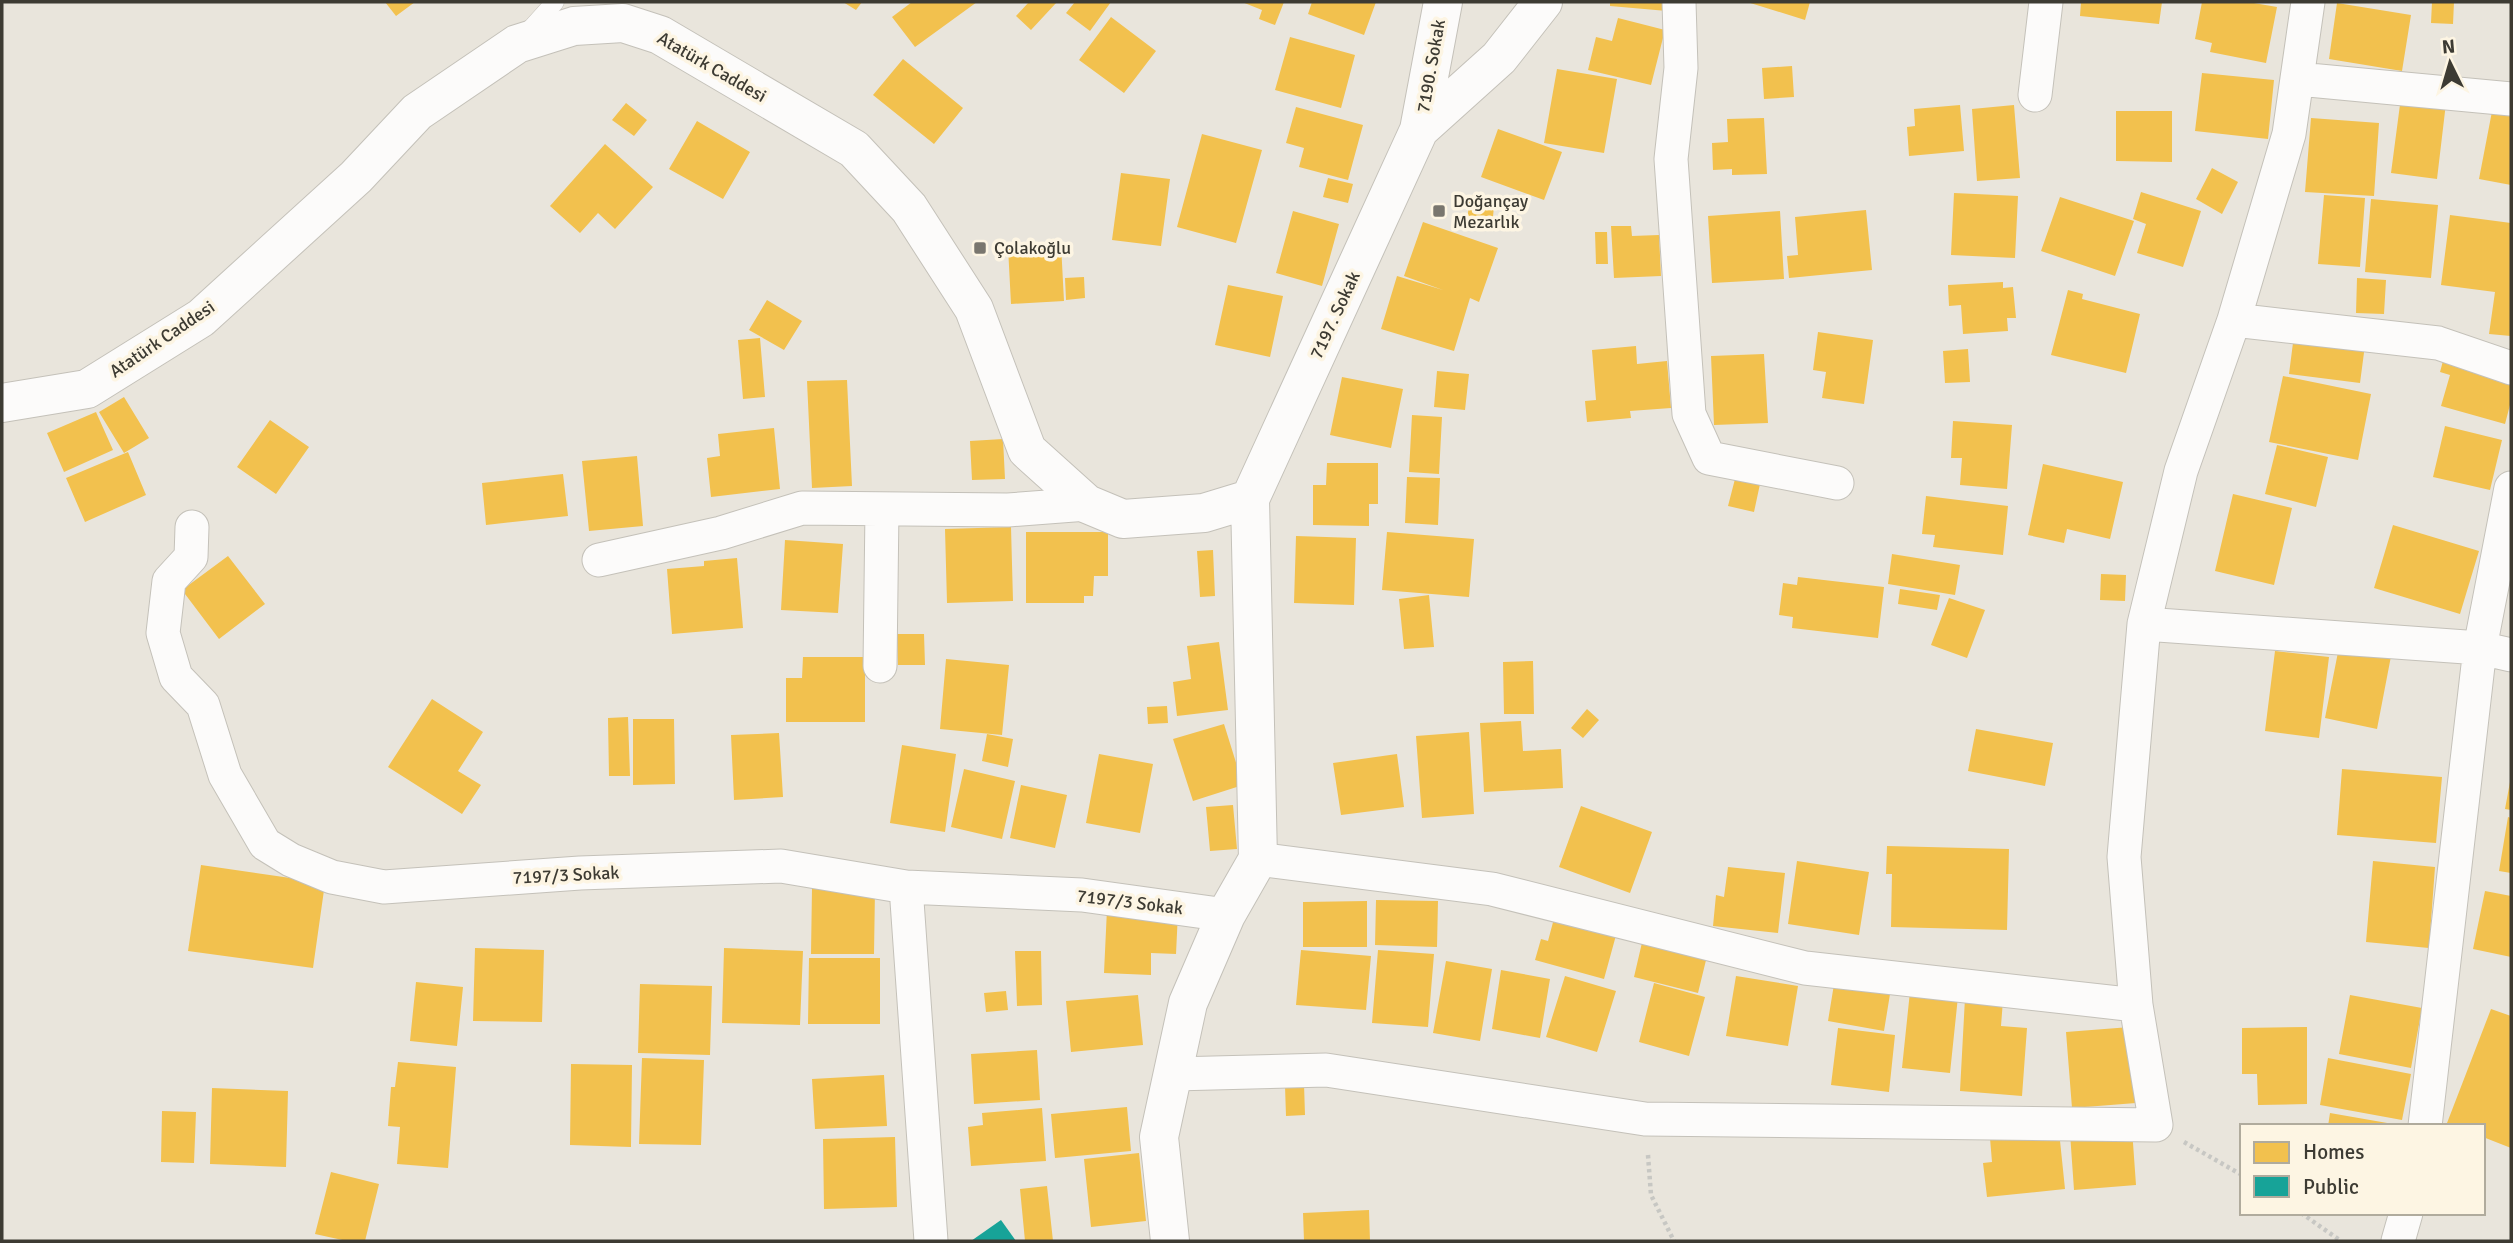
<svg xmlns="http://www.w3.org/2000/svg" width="2513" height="1243" font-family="Signika,sans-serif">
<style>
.homes{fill:#f2c14e}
.public{fill:#17a398}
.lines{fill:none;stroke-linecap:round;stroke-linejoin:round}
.service-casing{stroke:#c4c1b9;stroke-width:19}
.minor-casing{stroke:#c4c1b9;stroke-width:35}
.tertiary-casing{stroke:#c4c1b9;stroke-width:40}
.path{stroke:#c7c7c3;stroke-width:4.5;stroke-dasharray:3.5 3.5;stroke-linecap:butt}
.service{stroke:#fcfbfa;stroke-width:18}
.minor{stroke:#fcfbfa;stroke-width:33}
.tertiary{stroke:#fcfbfa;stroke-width:38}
.poi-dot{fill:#79766e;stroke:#fdf5e3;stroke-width:2.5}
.labels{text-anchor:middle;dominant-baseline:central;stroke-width:7;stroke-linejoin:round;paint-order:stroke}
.street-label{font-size:18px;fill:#3d3b33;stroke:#fdf5e3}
.poi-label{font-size:18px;fill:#3d3b33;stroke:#fdf5e3;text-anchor:start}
</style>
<rect width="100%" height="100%" fill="#e9e5dc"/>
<path class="homes" d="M385,2H415L396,16Z
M843,2H862L856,10Z
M912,2H977L915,47L892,17Z
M1029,2H1057L1031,30L1016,16Z
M1075,2H1111L1090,31L1066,13Z
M1242,2H1284L1275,25L1259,19L1262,10Z
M1312,2H1376L1364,35L1308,14Z
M1610,2H1667V11L1610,6Z
M1747,2H1810L1805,20Z
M2081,2H2162L2159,24L2080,16Z
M2202,2H2248L2277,7L2266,63L2210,52L2212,43L2195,39Z
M2432,2H2454L2453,24L2431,23Z
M2337,3L2411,15L2402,71L2329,59Z
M1111,17L1156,51L1124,93L1079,60Z
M1618,18L1665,30L1651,85L1588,70L1596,37L1612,41Z
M1290,37L1355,55L1341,108L1275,90Z
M903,59L963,108L934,144L873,95Z
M1792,66L1794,97L1764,99L1762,68Z
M1557,69L1617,79L1604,153L1544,143Z
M2202,73L2274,80L2268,139L2195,131Z
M2401,97L2446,103L2437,179L2391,173Z
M2494,101L2511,104V185L2479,179Z
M626,103L647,120L634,136L612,120Z
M1960,105L1964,151L1909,156L1907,127L1915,126L1914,109Z
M2014,105L2020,178L1977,181L1972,109Z
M1296,107L1363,125L1348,180L1299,167L1304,148L1286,143Z
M2116,111H2172V162L2116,161Z
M1764,118L1767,174L1732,175V169L1713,170L1712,143L1728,142L1727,119Z
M2311,118L2379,123L2374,196L2305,192Z
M697,121L750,152L723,199L669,169Z
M1498,129L1562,152L1544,200L1481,177Z
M1202,134L1262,150L1236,243L1177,227Z
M605,144L653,187L615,229L598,213L580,233L550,206Z
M2212,168L2238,182L2222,214L2196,199Z
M1121,173L1170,179L1161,246L1112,240Z
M1328,178L1353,184L1348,203L1323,197Z
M2141,192L2201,211L2183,267L2137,253L2146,224L2133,219Z
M1954,193L2018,196L2015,258L1951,255Z
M1470,195L1495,197L1492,226L1467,222Z
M2324,195L2365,198L2360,267L2318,264Z
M2060,197L2134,221L2115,276L2041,251Z
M2371,199L2438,205L2431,278L2365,272Z
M1866,210L1872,270L1789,278L1787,256L1798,255L1795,217Z
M1293,211L1339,224L1322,286L1276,273Z
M1780,211L1784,279L1712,283L1708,216Z
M2450,215L2511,223V336L2489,334L2495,292L2441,285Z
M1423,222L1498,248L1479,302L1470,298L1454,351L1381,329L1397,276L1443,290L1404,276Z
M1611,226H1631L1632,236L1659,235L1661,276L1614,278Z
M1595,232H1607L1608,264H1596Z
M1061,244L1064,301L1011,304L1008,247Z
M1084,277L1085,298L1066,300L1065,278Z
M2357,278L2386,280L2384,314L2356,313Z
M2003,282V288L2013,287L2016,318H2007L2008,331L1963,334L1961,305L1949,306L1948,285Z
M1228,285L1283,296L1270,357L1215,345Z
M2068,290L2083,294L2082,299L2140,314L2126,373L2051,355Z
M767,300L802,321L784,350L749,330Z
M1818,332L1873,340L1864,404L1822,398L1826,372L1813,370Z
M2294,335L2365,345L2360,383L2289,374Z
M760,338L765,397L743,399L738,340Z
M1636,346L1637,364L1667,361L1671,408L1630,411L1631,418L1587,422L1585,401L1596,400L1592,350Z
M1968,349L1970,382L1945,383L1943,351Z
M1764,354L1768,423L1714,425L1711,356Z
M2443,361L2511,380V401L2505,424L2441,406L2450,375L2440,372Z
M1437,371L1469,374L1465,410L1434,407Z
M2283,376L2371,394L2358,460L2269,442Z
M1342,377L1403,389L1391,448L1330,435Z
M847,380L852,486L812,488L807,381Z
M124,397L149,438L124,453L99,412Z
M96,412L113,450L64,472L47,433Z
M1412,415L1442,417L1439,474L1409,472Z
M270,420L309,447L276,494L237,467Z
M1953,421L2012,425L2007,489L1960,485L1962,458H1951Z
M2445,426L2502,440L2490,490L2433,477Z
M774,428L780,489L711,497L707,458L720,456L718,434Z
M1003,439L1005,479L972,480L970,441Z
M2277,445L2328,457L2316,507L2265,494Z
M128,452L146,495L85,522L66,478Z
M637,456L643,526L589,531L582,461Z
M1327,463H1378V504H1369V526L1313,525V485H1326Z
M2043,464L2123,482L2110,539L2067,529L2064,543L2028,535Z
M563,474L568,516L486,525L482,483Z
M1407,477L1440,478L1438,525L1405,523Z
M1735,479L1760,484L1754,512L1728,506Z
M2233,494L2292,508L2274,585L2215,571Z
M1926,496L2008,506L2003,555L1933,547L1935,535L1922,534Z
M2393,525L2479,551L2460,614L2374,588Z
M1011,527L1013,601L947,603L945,529Z
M1026,532H1108V576H1094L1093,596H1084V603H1026Z
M1387,532L1474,539L1469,597L1382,590Z
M1296,536L1356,538L1354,605L1294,603Z
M785,540L843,544L838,613L781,610Z
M1213,550L1215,596L1200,597L1197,551Z
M1892,554L1960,565L1955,595L1888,584Z
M228,556L265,604L219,639L182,590Z
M737,558L743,628L672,634L667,569L704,566V561Z
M2101,574L2126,575L2125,601L2100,600Z
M1798,577L1884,587L1878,638L1792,628L1793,617L1779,615L1783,583L1797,585Z
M1900,589L1940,595L1937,610L1898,604Z
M1429,595L1434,647L1404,649L1399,599Z
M1949,598L1985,610L1967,658L1931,645Z
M897,634H924L925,665H898Z
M1219,642L1228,710L1177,716L1173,682L1191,679L1187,646Z
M2340,642L2392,651L2377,729L2325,718Z
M2275,651L2329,657L2319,738L2265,731Z
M803,657H865V722H786V678H802Z
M946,659L1009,665L1002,735L940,729Z
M1533,661L1534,714H1504L1503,662Z
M432,699L483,732L458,771L481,785L462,814L388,767Z
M1167,706L1168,723L1148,724L1147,707Z
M1587,709L1599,720L1583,738L1571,728Z
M628,717L630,776H609L608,718Z
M633,719H674L675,784L633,785Z
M1521,721L1523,751L1561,749L1563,788L1484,792L1480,723Z
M1224,724L1243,785L1193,801L1173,739Z
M1976,729L2053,743L2045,786L1968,771Z
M1469,732L1474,814L1422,818L1416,736Z
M779,733L783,797L734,800L731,735Z
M987,734L1013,739L1008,767L982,761Z
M902,745L956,754L945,832L890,823Z
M1099,754L1153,764L1140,833L1086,823Z
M1397,754L1404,807L1341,815L1333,763Z
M964,769L1015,781L1002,839L951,827Z
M2342,769L2442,777L2436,843L2337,835Z
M2510,782H2511V810L2505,809Z
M1021,785L1067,795L1055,848L1010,838Z
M1233,805L1237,849L1210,851L1206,807Z
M1581,806L1652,832L1630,893L1559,867Z
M2508,817L2511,818V873L2499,871Z
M1887,846L2009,849L2007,930L1891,927L1892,874H1886Z
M1797,861L1869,872L1859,935L1788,924Z
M2373,861L2435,867L2429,948L2366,942Z
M201,865L325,883L313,968L188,951Z
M1728,867L1785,873L1778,933L1713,926L1716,895L1724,897Z
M812,888L875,889L874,954H811Z
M2485,891L2511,896V957L2473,949Z
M1376,900L1438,901L1437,947L1375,945Z
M1367,901V947H1303V902Z
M1107,909L1178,912L1176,954L1151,953V975L1104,973Z
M1556,911L1618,928L1604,979L1535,960L1541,939L1548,941Z
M1644,934L1707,956L1698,993L1634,977Z
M475,948L544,950L542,1022L473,1021Z
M724,948L803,951L800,1025L722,1023Z
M1301,950L1371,956L1366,1010L1296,1005Z
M1378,950L1434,954L1428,1027L1372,1023Z
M1015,951H1041L1042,1005L1017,1006Z
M809,958H880V1024H808Z
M1446,961L1492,969L1480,1041L1433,1033Z
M1501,970L1550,979L1540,1038L1492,1029Z
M1565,976L1616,991L1597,1052L1546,1037Z
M1736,976L1798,986L1788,1046L1726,1036Z
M1835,978L1891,988L1884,1031L1828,1021Z
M416,982L463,987L457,1046L410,1041Z
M1911,982L1959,987L1950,1073L1902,1068Z
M1654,983L1705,997L1689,1056L1639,1042Z
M640,984L712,986L710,1055L638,1053Z
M1006,991L1008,1010L986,1012L984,993Z
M1138,995L1143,1045L1071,1052L1066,1001Z
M2350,995L2422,1008L2411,1068L2339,1054Z
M1965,998L2003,1000L2001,1026L2027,1028L2022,1096L1960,1091Z
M2491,1009L2511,1016V1148L2483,1137V1126L2447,1123Z
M2130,1027L2136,1103L2072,1108L2066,1032Z
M2307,1027V1104L2258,1105L2257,1074H2242V1028Z
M1838,1028L1895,1035L1889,1092L1831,1085Z
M1037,1050L1040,1100L974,1104L971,1054Z
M642,1058L704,1060L701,1145L639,1144Z
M2328,1058L2411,1074L2402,1120L2320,1105Z
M398,1062L456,1067L448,1168L397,1164L400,1127L388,1126L391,1087H395Z
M571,1064L632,1065L631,1147L570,1145Z
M884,1075L887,1126L815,1129L812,1079Z
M1304,1084L1305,1115L1286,1116L1285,1086Z
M212,1088L288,1091L286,1167L210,1164Z
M1127,1107L1131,1151L1055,1158L1051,1114Z
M1042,1108L1046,1161L971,1166L968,1127L983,1125L982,1113Z
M162,1111L196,1112L194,1163L161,1162Z
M2330,1113L2393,1124V1126H2328Z
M2132,1129L2136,1185L2074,1190L2070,1133Z
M2059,1131L2065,1189L1987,1197L1983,1163L1992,1162L1990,1138Z
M895,1137L897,1207L824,1209L823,1139Z
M1139,1153L1146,1221L1091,1227L1084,1159Z
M331,1172L379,1184L365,1241H347L315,1234Z
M1047,1186L1053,1241H1025L1020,1189Z
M1369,1210L1370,1241H1304L1303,1213Z"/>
<path class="public" d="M1001,1220L1016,1241H971Z"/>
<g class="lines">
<g class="service-casing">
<path id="service" d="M527,33L555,2"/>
</g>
<g class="minor-casing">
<path id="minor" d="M1679,2L1681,68L1671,159L1689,414L1709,458L1837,483
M2298,79L2511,99
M2035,95L2046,2
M2234,320L2438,343L2511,368
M192,527L191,557L169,581L163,633L176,677L203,705L225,775L265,844L291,860L332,877L384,887L580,873L781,866L906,887L1082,895L1226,915
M599,560L721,533L802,508L1008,510L1087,504
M2144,624L2480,648L2511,655
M880,666L882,509
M1258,859L1492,889L1805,968L2136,1005
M906,887L931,1241
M1174,1074L1326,1070L1645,1119L2156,1125L2136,1005L2124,857L2144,624L2181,471L2234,320L2289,134L2308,2
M2425,1126L2480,648L2511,488
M2398,1241L2406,1213"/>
</g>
<g class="tertiary-casing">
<path id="tertiary" d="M1419,130L1499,58L1543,2
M2,403L87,389L201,318L356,177L417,112L517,44L574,26L623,23L660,35L854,149L909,208L974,309L1027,450L1087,504L1123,519L1204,513L1250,499
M1170,1241L1159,1137L1188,1003L1226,915L1258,859L1250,499L1419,130L1443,2"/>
</g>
<path class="path" d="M2184,1142L2242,1175
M1648,1155L1651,1195L1674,1241
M2301,1213L2341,1241"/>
<use href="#service" class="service"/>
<use href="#minor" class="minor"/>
<use href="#tertiary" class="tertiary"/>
</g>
<g class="poi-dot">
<rect x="1432" y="204" width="14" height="14" rx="3.5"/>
<rect x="973" y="241" width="14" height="14" rx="3.5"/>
</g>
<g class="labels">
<g class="street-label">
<text transform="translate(1431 66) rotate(-80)">7190. Sokak</text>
<text transform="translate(712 67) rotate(30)">Atatürk Caddesi</text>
<text transform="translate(1335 315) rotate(-65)">7197. Sokak</text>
<text transform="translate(162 339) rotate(-34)">Atatürk Caddesi</text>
<text transform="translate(566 875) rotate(-3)">7197/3 Sokak</text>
<text transform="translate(1130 902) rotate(7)">7197/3 Sokak</text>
</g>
<g class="poi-label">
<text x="1453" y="201">Doğançay<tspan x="1453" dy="21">Mezarlık</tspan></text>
<text x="994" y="248">Çolakoğlu</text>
</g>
</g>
<rect width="2513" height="1243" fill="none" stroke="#3d3b33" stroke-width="7"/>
<rect x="2240" y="1124" width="245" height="91" fill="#fdf5e3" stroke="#b0ab9d" stroke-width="2"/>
<rect x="2254" y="1142" width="35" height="21" fill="#f2c14e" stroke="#b0ab9d" stroke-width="2"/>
<text x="2303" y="1159" font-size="21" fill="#3d3b33">Homes</text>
<rect x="2254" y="1176" width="35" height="21" fill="#17a398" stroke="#b0ab9d" stroke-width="2"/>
<text x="2303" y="1194" font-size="21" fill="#3d3b33">Public</text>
<g transform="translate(2450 63) rotate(355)" stroke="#fdf5e3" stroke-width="5" paint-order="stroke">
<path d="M0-5L12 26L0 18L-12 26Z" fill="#3d3b33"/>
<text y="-10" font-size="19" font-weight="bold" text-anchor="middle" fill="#3d3b33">N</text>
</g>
</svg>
